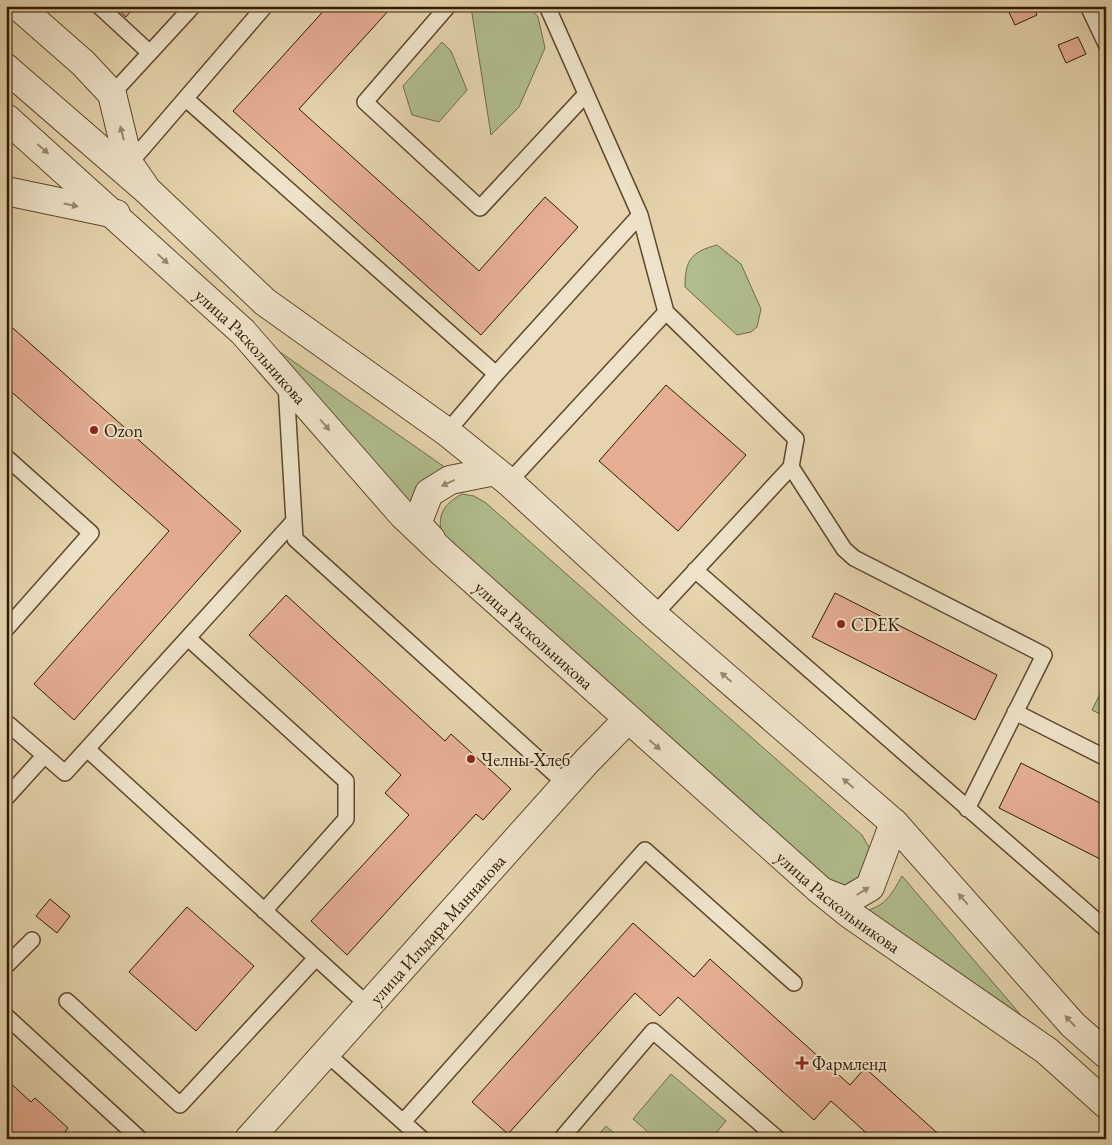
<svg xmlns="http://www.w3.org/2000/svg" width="1112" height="1145" font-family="'EB Garamond',serif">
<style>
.green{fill:#b0bd8d;stroke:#706c47}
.building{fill:#e5ae93;stroke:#311a01}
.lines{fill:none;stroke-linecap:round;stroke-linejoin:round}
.service-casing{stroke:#5e482c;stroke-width:18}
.minor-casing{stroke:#5e482c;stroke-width:30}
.tertiary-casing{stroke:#5e482c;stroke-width:30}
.service{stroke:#eee3ca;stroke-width:15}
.minor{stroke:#eee3ca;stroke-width:28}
.tertiary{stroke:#eee3ca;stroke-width:28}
.oneway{fill:#998970}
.poi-dot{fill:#8f2418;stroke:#eee3ca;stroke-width:2}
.labels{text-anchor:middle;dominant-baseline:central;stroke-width:4;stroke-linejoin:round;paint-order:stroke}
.street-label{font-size:18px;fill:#311a01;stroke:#eee3ca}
.poi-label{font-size:18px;fill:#311a01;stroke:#eee3ca;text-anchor:start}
</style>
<rect width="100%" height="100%" fill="#e5d4ad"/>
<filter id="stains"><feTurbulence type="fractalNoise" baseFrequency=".004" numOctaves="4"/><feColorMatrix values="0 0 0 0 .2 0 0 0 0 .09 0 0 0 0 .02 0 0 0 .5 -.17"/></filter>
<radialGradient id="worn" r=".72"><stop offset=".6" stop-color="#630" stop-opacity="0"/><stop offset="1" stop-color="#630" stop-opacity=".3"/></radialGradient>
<path class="green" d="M529,6L538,17L545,48L519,107L491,135L471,7Z
M442,42L451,51L467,90L439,122L412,115L403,86Z
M717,245L741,264L761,309L757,327L751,332L737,335L685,287C685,260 691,252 717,245Z
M247,329L443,466L442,473L416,490L410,501L403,509Z
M462,494L474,496L486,503L862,835L871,851L867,874L838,890L445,547C437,521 437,508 462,494Z
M1106,682V717L1092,710Z
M902,876L1043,1041L856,913C884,908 889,899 902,876Z
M671,1074L726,1121L711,1139H656L633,1119Z
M606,1126L621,1139H595Z"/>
<path class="building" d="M114,6H135L126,17Z
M328,6H387L390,9L299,109L479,271L545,197L578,227L481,335L233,111Z
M1006,6H1033L1037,15L1015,25Z
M1078,37L1086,54L1066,63L1058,45Z
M6,322L241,531L74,720L34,684L169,531L6,387Z
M666,385L746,455L678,531L599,461Z
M835,593L997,675L975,720L812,637Z
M286,595L445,741L451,734L511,789L483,820L476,814L347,955L311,921L409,815L385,793L401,775L249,635Z
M1021,763L1106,806V862L999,808Z
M50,899L70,916L57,933L36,916Z
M187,907L254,966L196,1031L129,972Z
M633,923L694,977L710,959L850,1085L865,1068L944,1139H873L831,1101L814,1120L678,997L660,1016L635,993L508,1134L472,1102Z
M6,1079L31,1102L35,1098L68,1128L65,1132L72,1139H6Z"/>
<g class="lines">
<g class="service-casing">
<path id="service" d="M99,6L150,53
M448,6L365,102L480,208L586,94
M1088,6L1106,44
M112,94L193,6
M186,99L496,374
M129,164L265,6
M640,215L666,312L796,439L791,467
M286,384L295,539L567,785
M447,432L496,374L640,215L547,6
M6,457L91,533L6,629
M509,482L666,312
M695,570L1106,929
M654,615L791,467L844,549L854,558L1044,655L967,809
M188,638L346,781V819L264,911
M1015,712L1106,758
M6,722L65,773L293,522
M87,749L369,1006
M6,798L44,756
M6,966L32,940
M67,1001L180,1105L316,958
M6,1016L140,1139
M326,1053L422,1139
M403,1122L645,850L794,983
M561,1139L653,1031L778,1139"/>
</g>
<g class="minor-casing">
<g id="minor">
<path d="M18,6L83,63L112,94L129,164L145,187"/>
<path d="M6,191L116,214"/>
<path id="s1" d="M249,1139L587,761L627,720"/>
</g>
</g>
<g class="tertiary-casing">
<g id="tertiary">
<path d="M6,68L149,192L265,302L447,432L509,482L654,615L894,823L1073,1025L1106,1054"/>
<path id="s2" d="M6,118L243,332L402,514L442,552L820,890L851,915L1047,1051L1106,1104"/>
<path d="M431,539L417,524L429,493L450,480L495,471"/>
<path d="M823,892L846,901L870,887L894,823"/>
</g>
</g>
<use href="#service" class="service"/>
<use href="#minor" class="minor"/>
<use href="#tertiary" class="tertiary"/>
</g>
<defs><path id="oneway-solid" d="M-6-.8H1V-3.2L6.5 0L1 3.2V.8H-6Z" transform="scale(1.25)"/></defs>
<g class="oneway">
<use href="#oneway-solid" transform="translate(122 133) rotate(-104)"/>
<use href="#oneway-solid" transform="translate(43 149) rotate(41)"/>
<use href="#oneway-solid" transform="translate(71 205) rotate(12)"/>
<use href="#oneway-solid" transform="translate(163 259) rotate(43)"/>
<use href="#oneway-solid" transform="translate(325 425) rotate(49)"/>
<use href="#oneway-solid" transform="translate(448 483) rotate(155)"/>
<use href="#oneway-solid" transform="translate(726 677) rotate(-139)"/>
<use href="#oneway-solid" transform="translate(655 745) rotate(42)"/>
<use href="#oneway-solid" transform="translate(848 783) rotate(-139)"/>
<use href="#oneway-solid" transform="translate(863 891) rotate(-32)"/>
<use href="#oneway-solid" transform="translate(963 899) rotate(-131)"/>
<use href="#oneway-solid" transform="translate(1070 1021) rotate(-133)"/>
</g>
<g class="poi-dot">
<circle cx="94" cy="430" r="5"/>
<circle cx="841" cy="624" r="5"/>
<circle cx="471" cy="759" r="5"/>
<path d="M799.5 1055.5h5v5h5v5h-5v5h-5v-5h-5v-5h5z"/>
</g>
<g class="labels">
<g class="street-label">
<text stroke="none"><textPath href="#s2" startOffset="335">улица Раскольникова</textPath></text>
<text stroke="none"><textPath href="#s2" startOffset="740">улица Раскольникова</textPath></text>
<text stroke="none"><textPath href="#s2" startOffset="1145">улица Раскольникова</textPath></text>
<text stroke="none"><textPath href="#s1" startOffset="282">улица Ильдара Маннанова</textPath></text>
</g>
<g class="poi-label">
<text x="104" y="430">Ozon</text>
<text x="851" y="624">CDEK</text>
<text x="481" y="759">Челны-Хлеб</text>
<text x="812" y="1063">Фармленд</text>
</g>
</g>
<rect width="1112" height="1145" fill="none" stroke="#e5d4ad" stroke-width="25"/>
<rect x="8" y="8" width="1097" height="1130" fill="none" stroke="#311a01" stroke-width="2.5"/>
<rect x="12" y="12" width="1087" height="1120" fill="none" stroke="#311a01"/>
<rect width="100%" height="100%" filter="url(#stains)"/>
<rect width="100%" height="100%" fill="url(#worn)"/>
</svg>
